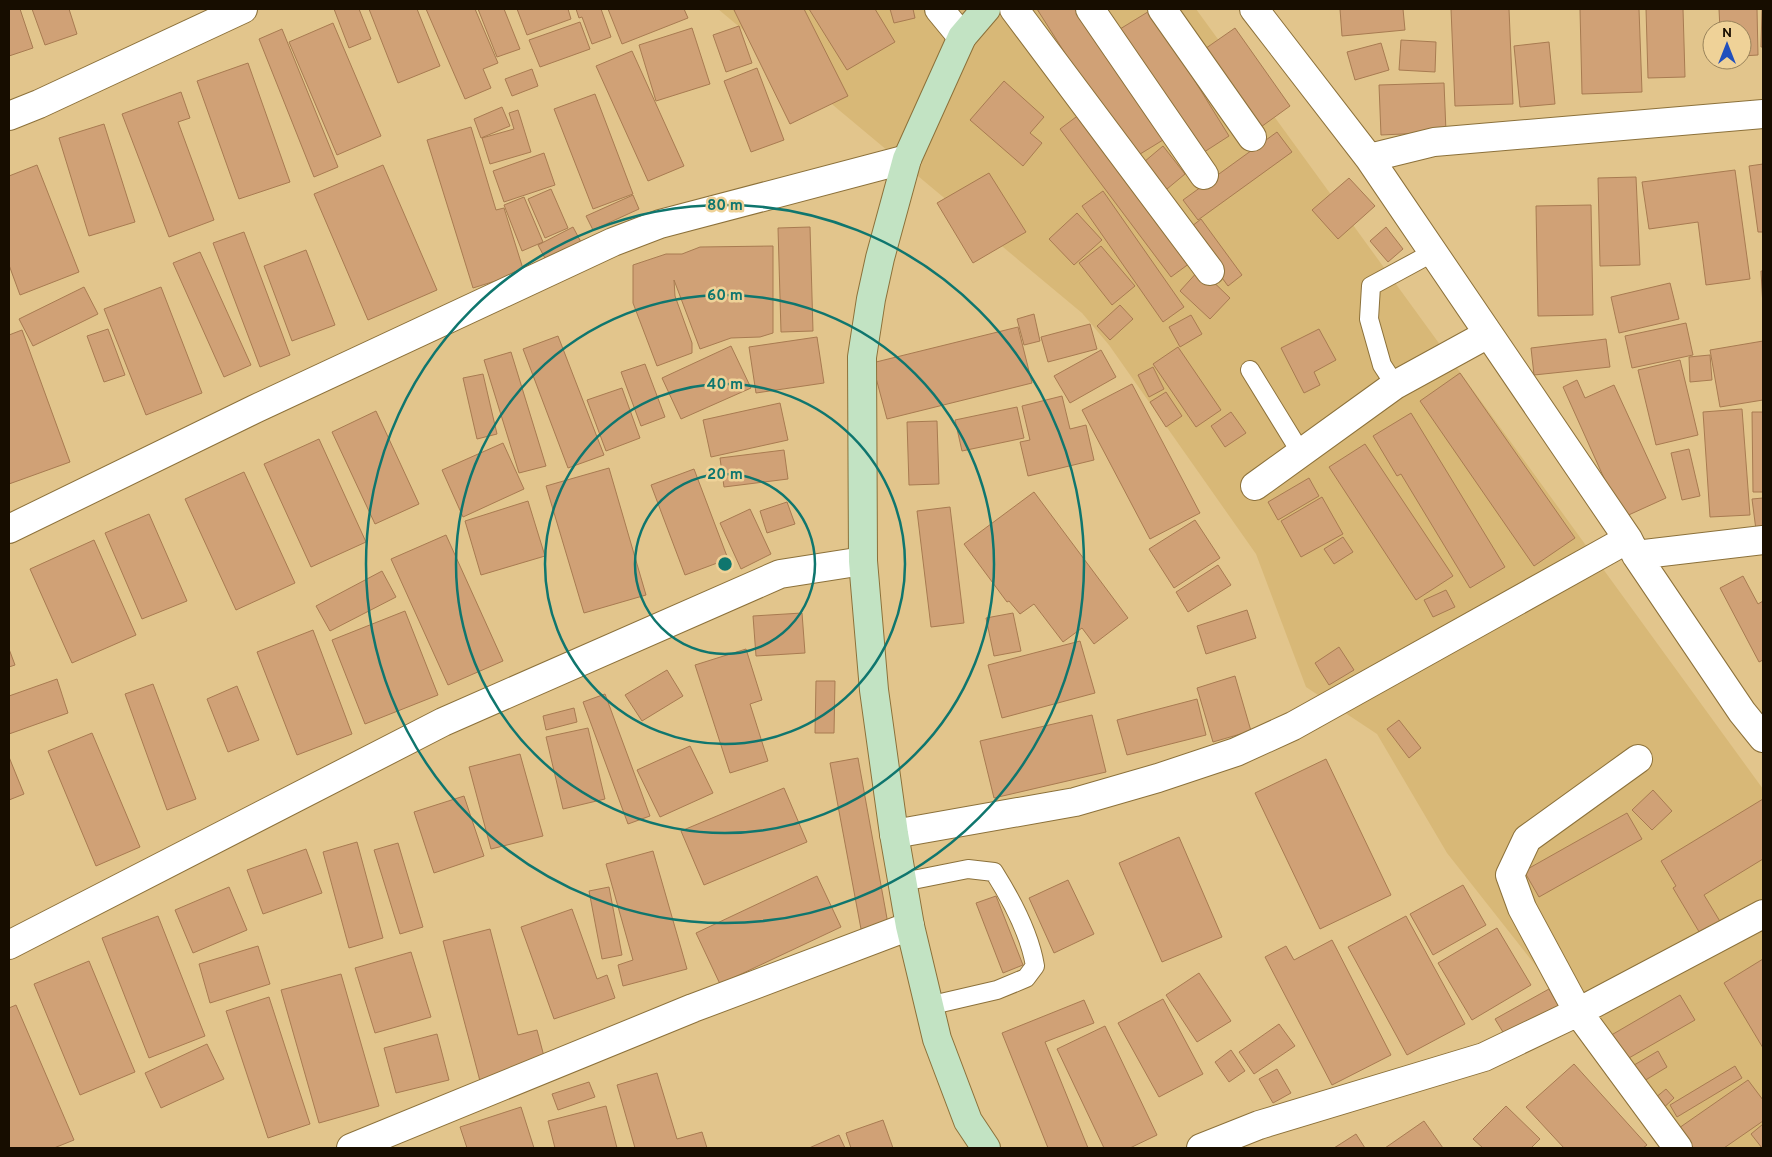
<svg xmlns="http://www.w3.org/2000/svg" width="1772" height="1157" font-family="Overpass,sans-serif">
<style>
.built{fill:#d8b877}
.building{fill:#d0a176;stroke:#a87b51}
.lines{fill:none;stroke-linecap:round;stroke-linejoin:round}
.lane-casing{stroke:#8c713a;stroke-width:20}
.street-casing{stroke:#8c713a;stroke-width:30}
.secondary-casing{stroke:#8c713a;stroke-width:30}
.lane{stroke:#fff;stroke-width:18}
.street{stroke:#fff;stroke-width:28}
.secondary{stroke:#c2e3c3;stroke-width:28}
.ring{fill:none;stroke:#0f766e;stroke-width:2.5}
.centre{fill:#0f766e;stroke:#efd298;stroke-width:2.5}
.ring-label{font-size:15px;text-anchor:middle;font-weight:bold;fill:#0f766e;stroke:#efd298;stroke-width:5;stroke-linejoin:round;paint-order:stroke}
</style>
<rect width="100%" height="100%" fill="#e2c58c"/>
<path class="built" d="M718,9H1196L1763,789V1148H1677L1632,1088L1447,853L1377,734L1306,687L1256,554L1109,345L1082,313Z"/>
<path class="building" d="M9,9H20L33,48L9,56Z
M32,9H69L77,34L45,45Z
M334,9H359L371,39L349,48Z
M369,9H417L440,66L398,83Z
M426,9H475L498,63L483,69L491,88L465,99Z
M478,9H504L520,49L497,57Z
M517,9H568L571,19L527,35Z
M576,9H601L611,37L592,44L582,17L579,18Z
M608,9H684L688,18L622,44Z
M737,9H804L848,96L790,124L734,10Z
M809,9H875L895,42L847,70Z
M890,9H913L915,18L894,23Z
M1037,9H1079L1163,140L1132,159Z
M1340,9H1403L1405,30L1342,36Z
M1451,9H1509L1513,104L1455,106Z
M1580,9H1639L1642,92L1582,94Z
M1646,9H1683L1685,77L1648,78Z
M1719,9H1757L1758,55L1742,56V30H1720Z
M1762,9H1763V47H1761Z
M1151,10L1229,136L1198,156L1120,29Z
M580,22L590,49L540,67L529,40Z
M333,23L381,136L337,155L289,42Z
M739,26L752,63L726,72L713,35Z
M692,28L710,84L656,101L639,45Z
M1235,28L1290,106L1254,132L1199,53Z
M282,29L338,167L314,177L259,39Z
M1401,40L1436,42L1435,72L1399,70Z
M1549,42L1555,104L1520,107L1514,46Z
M1381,43L1389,70L1355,80L1347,52Z
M632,51L684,166L648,181L596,66Z
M248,63L290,182L239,199L197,81Z
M757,68L784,140L751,152L724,81Z
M532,69L538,86L512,96L505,79Z
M1004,81L1044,117L1030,133L1042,143L1023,166L970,120Z
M1444,83L1446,132L1381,135L1379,85Z
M181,92L190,118L178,122L214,220L169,237L122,114Z
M595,94L633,194L593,209L554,109Z
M502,107L510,126L481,138L474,119Z
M518,110L531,152L490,164L482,138L514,129L509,113Z
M1080,114L1190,263L1171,277L1060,129Z
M104,124L135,222L89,236L59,138Z
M471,127L496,210L504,208L524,272L473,288L427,140Z
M1277,132L1292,152L1198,220L1183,200Z
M1163,146L1185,174L1161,194L1138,167Z
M544,153L555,185L504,202L493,171Z
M1763,164V232H1758L1749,166Z
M37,165L79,272L20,295L9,265V176Z
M383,165L437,290L368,320L314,194Z
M1735,170L1750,279L1706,285L1698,222L1649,229L1642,182Z
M989,173L1026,232L973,263L937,203Z
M1636,177L1640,265L1600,266L1598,178Z
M1349,178L1375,206L1338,239L1312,210Z
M551,189L568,228L545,238L528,199Z
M1103,191L1184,307L1163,322L1082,206Z
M633,195L639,209L593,230L586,216Z
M524,197L543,242L522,251L504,205Z
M1591,205L1593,315L1538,316L1536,206Z
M1077,213L1102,240L1074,265L1049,239Z
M1201,219L1242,275L1228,286L1187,230Z
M573,227L582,244L547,262L538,245Z
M810,227L813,331L781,332L778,228Z
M1386,227L1403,249L1388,262L1370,241Z
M244,232L290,355L260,367L213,243Z
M773,246V333L760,337L731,338L700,349L674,280L675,296L692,343V353L657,366L633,303V265L666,254H682L700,247Z
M1101,246L1135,286L1112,305L1079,263Z
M306,250L335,325L292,341L264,266Z
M200,252L251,365L224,377L173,263Z
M1200,269L1230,298L1210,319L1180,291Z
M1761,271H1763V307Z
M1670,283L1679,319L1619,333L1611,297Z
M84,287L98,314L33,346L19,319Z
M161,287L202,393L146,415L104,309Z
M1120,305L1133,319L1110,340L1097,326Z
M1034,314L1040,341L1024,345L1017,319Z
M1191,315L1202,334L1180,347L1169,327Z
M1686,323L1693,355L1632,368L1625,336Z
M1090,324L1097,349L1048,362L1041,337Z
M1018,327L1032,383L887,419L872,363Z
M108,329L125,375L104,382L87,336Z
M1319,329L1336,360L1314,372L1320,385L1304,393L1281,348Z
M22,330L70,462L9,484V335Z
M558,336L604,455L568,468L523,349Z
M817,337L824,383L756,393L749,347Z
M1606,339L1610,367L1534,375L1531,348Z
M1763,341V400L1720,407L1710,350Z
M731,346L751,388L681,419L662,378Z
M1178,347L1221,410L1196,427L1153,364Z
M1101,350L1116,377L1070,403L1054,376Z
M511,352L546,466L519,473L484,360Z
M1710,355L1712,380L1690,382L1689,357Z
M1680,360L1698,435L1656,445L1638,370Z
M645,364L665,417L641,426L621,372Z
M1153,367L1164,389L1149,397L1138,375Z
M1460,373L1575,538L1534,566L1420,401Z
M483,374L497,434L477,439L463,378Z
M1577,380L1585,398L1614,385L1666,498L1622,518L1563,387Z
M1132,384L1200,513L1150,539L1082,410Z
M622,388L640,438L606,451L587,400Z
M1166,392L1182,416L1166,427L1150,402Z
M1062,396L1070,429L1086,425L1094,460L1028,476L1020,442L1030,440L1022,406Z
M780,403L788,440L711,457L703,420Z
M1017,407L1024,438L962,451L955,420Z
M1742,409L1750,515L1710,517L1703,412Z
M376,411L419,504L375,524L332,432Z
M1231,412L1246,433L1225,447L1211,426Z
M1752,412H1763V492H1753Z
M1411,413L1505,567L1470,588L1401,474L1397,476L1373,436Z
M937,421L939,484L909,485L907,422Z
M319,439L366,542L311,567L264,464Z
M503,443L524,489L463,517L442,470Z
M1365,444L1453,576L1416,600L1329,467Z
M1689,449L1700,496L1682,500L1671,453Z
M784,450L788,479L724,487L720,458Z
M609,468L646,595L584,613L546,486Z
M694,469L728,559L685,575L651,485Z
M244,472L295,583L236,610L185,499Z
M1309,478L1319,496L1278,520L1268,502Z
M1034,492L1128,618L1094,644L1082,628L1063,642L1034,604L1020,614L1009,601L1007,602L964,544Z
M1322,497L1343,534L1301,557L1281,521Z
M1763,498V529L1756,530L1752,499Z
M528,501L545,556L481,575L465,521Z
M787,502L795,524L767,533L760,511Z
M950,507L964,623L931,627L917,511Z
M750,509L771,554L741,569L720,523Z
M149,514L187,601L142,619L105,533Z
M1195,520L1220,558L1174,588L1149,549Z
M446,535L503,661L448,685L391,559Z
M1343,537L1353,552L1334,564L1324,549Z
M94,540L136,635L72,663L30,569Z
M1218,565L1231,585L1188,612L1176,592Z
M382,571L396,597L330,631L316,606Z
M1743,576L1758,604L1763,601V660L1759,662L1720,588Z
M1446,590L1455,607L1433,617L1424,600Z
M1247,610L1256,638L1206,654L1197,626Z
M405,611L438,695L365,724L332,640Z
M802,613L805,653L756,656L753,616Z
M1013,613L1021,651L994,656L986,618Z
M313,630L352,734L297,755L257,652Z
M1080,641L1095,693L1002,718L988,665Z
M1339,647L1354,670L1329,685L1315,663Z
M9,649L15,665L9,667Z
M746,649L762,700L750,704L768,761L730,773L695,665Z
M667,670L683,696L642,721L625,695Z
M1235,676L1251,731L1213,742L1197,688Z
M57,679L68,713L9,734V696Z
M816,681H835L834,733H815Z
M153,684L196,799L167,810L125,694Z
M237,686L259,740L228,752L207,699Z
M605,694L650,816L628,824L583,702Z
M1197,699L1206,735L1127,755L1117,720Z
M574,708L577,722L546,730L543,716Z
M1092,715L1106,772L994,798L980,741Z
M1399,720L1421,748L1409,758L1387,729Z
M588,728L605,799L563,809L546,737Z
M92,733L140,847L96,866L48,751Z
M690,746L713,793L660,817L637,770Z
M520,754L543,836L491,849L469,767Z
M9,757L24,794L9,800Z
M858,758L888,924L861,929L830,763Z
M1326,759L1391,895L1320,929L1255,793Z
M784,788L807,842L704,885L681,831Z
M1653,790L1672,811L1652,830L1632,810Z
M464,796L484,856L434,873L414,812Z
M1763,799V859L1704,895L1721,923L1701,935L1673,888L1676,886L1661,861Z
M1627,813L1642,839L1539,897L1524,871Z
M1179,837L1222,937L1162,962L1119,863Z
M357,842L383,938L349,948L323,852Z
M398,843L423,927L400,934L374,850Z
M306,849L322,893L263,914L247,870Z
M653,851L687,969L623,986L618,965L633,960L606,864Z
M817,876L841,927L720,984L696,933Z
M1068,880L1094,934L1054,953L1029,898Z
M1463,885L1486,925L1433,955L1410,914Z
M229,887L247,930L193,953L175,910Z
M609,887L622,955L602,959L589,891Z
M996,896L1023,965L1003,973L976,903Z
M572,909L597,979L607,975L615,998L554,1019L521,927Z
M158,916L205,1036L149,1058L102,938Z
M1406,916L1465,1024L1407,1055L1348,947Z
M1497,928L1531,985L1472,1020L1438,963Z
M490,929L518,1035L537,1030L546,1064L480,1081L443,941Z
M1332,940L1391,1055L1332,1085L1265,957L1286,946L1294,960Z
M258,946L270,984L210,1003L199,964Z
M411,952L431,1017L375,1033L355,968Z
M1763,959V1048L1724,983Z
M89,961L135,1072L80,1095L34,984Z
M1199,973L1231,1021L1197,1042L1166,995Z
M341,974L379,1106L319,1123L281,990Z
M1549,989L1560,1008L1506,1037L1495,1019Z
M1680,995L1695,1020L1622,1062L1608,1037Z
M269,997L310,1124L268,1138L226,1011Z
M1163,999L1203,1074L1159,1097L1118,1023Z
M1084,1000L1094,1023L1045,1042L1088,1148H1048L1002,1033Z
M16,1005L74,1140L54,1148H9V1008Z
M1279,1024L1295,1046L1254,1074L1239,1052Z
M1105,1026L1157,1135L1130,1148H1104L1057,1049Z
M437,1034L449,1080L396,1093L384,1048Z
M207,1044L224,1079L161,1108L145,1073Z
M1231,1050L1245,1071L1229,1082L1215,1062Z
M1658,1051L1667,1067L1639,1084L1629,1068Z
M1574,1064L1647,1145L1643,1148H1564L1526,1107Z
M1735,1066L1742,1078L1677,1117L1670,1105Z
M1277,1069L1291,1093L1273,1103L1259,1079Z
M657,1073L677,1139L702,1132L707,1148H635L617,1085Z
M1748,1080L1763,1100V1121L1724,1148H1693L1679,1128Z
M589,1082L595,1097L558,1110L552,1094Z
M1666,1089L1674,1098L1658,1113L1649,1103Z
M606,1106L617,1148H555L548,1121Z
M1506,1106L1540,1139L1531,1148H1483L1473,1139Z
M521,1107L534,1148H467L460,1127Z
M883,1120L893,1148H851L846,1133Z
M1424,1121L1443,1148H1385Z
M1763,1124V1147L1762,1148L1751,1134Z
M1356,1134L1365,1148H1334Z
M839,1135L845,1148H809Z"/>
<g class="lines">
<g class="lane-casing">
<path id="lane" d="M1250,370L1301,453
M1395,385L1382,365L1369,319L1371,286L1432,253
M903,882L968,869L994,872C1011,899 1030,935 1035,966L1026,978L997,990L928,1006"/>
</g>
<g class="street-casing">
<path id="street" d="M939,9L962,37
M1014,9L1210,271
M1090,9L1204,175
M1162,9L1252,137
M1254,9L1369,158L1628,539L1636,555L1742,712L1763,738
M9,116L39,104L243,9
M1369,158L1434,142L1763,114
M1255,486L1395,385L1488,334
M9,529L255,409L613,242L660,224L907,159
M1636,555L1763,540
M1638,759L1527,839L1510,875L1522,908L1578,1012L1678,1148
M894,834L1075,802L1158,778L1236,752L1293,726L1628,539
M9,945L443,722L780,574L863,561
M351,1148L693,1008L910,926
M1201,1148L1259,1125L1484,1057L1578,1012L1763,914"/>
</g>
<g class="secondary-casing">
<path id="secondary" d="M986,1148L968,1121L937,1039L910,926L894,834L874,690L863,561L862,357L871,299L880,258L907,159L962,37L986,9"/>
</g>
<use href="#lane" class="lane"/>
<use href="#street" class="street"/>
<use href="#secondary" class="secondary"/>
</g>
<g class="ring">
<circle cx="725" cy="564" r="90"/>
<circle cx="725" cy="564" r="180"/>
<circle cx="725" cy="564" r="269"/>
<circle cx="725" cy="564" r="359"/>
</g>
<circle cx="725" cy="564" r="8" class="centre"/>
<g class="ring-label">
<text x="725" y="210">80 m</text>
<text x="725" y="300">60 m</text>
<text x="725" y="389">40 m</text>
<text x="725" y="479">20 m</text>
</g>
<rect width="1772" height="1157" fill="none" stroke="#170d00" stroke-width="20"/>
<g transform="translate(1727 45)"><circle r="24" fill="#efd298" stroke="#99835b"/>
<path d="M0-4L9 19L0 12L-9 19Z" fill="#204fbd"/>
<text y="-8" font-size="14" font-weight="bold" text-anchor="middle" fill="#170d00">N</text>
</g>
</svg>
